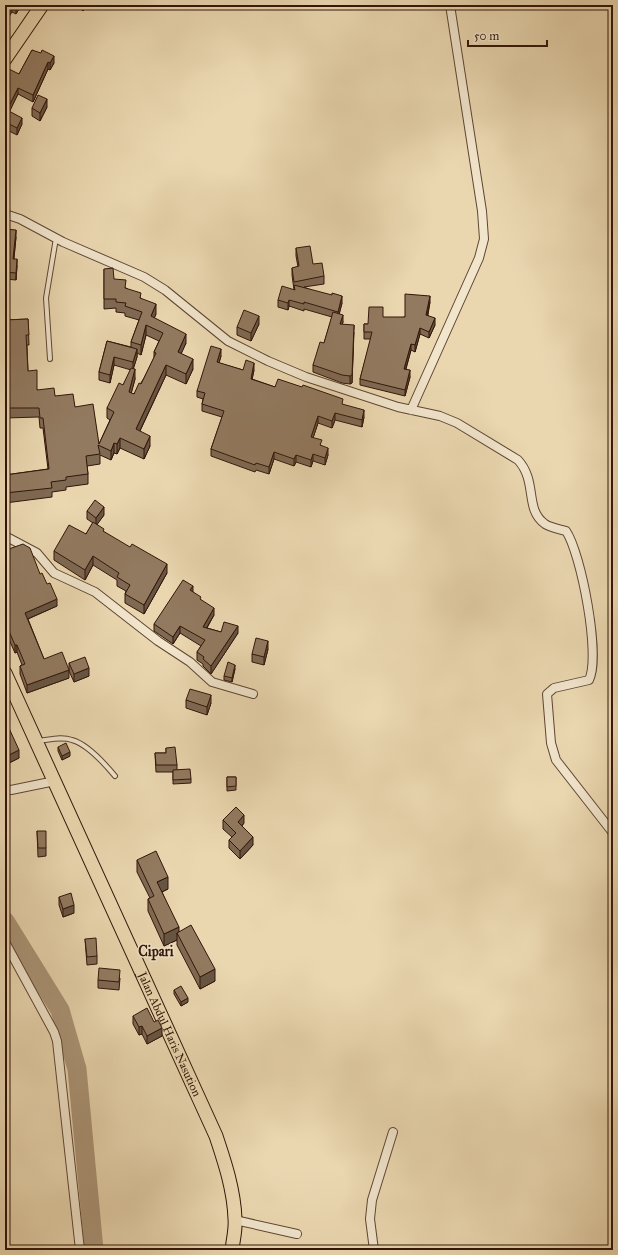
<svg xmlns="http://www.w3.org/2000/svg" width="618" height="1255" font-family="'IM FELL Great Primer',serif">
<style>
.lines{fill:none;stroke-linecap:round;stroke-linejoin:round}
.river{stroke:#ab9577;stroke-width:19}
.lane-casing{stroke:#604633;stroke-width:6}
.street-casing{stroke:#604633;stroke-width:10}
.primary-casing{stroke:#321509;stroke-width:15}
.lane{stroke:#f1e5cc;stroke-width:4}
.street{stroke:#f1e5cc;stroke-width:8}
.primary{stroke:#ead7b0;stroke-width:13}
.wall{fill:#7e6953;stroke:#321509;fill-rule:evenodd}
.shaded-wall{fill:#665543;stroke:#321509}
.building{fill:#927a60;stroke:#321509}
.labels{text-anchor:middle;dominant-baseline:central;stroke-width:3;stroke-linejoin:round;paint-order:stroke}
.street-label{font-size:12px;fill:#321509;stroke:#f1e5cc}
.quarter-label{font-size:14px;font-weight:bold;fill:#321509;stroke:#f1e5cc}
</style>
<rect width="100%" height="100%" fill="#ead7b0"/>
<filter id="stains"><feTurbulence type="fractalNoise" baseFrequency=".005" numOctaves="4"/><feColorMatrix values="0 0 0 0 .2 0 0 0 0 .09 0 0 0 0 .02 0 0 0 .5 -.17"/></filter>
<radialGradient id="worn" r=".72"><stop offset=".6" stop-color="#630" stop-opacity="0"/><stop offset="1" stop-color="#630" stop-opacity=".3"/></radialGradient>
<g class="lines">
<path class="river" d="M5,921L60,1010L77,1069L94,1250"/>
<g class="lane-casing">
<path id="lane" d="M50,359L46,298L56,238
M38,741C49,740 61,736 72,740C87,744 105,764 115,776"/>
</g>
<g class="street-casing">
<path id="street" d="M5,214L20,219L63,242L144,277L165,290L228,341L268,361L306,377L398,407L440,416L457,423L518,460C538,482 524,509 545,524C551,528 560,529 566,531C581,553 601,656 589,680L554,688L547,694L551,743L556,760L613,833
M411,410L479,258L484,239L482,211L450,5
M5,536L37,553L54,573L95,592L158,641L190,662L212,682L253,694
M11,790L55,781
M5,942L54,1032L57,1041L80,1250
M235,1220L297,1234
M374,1250L370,1219L372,1200L393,1132"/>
</g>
<g class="primary-casing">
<g id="primary">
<path d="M5,59L42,5"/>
<path id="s1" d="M5,673L216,1136C225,1163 234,1190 235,1219C236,1229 233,1240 232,1250"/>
</g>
</g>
<use href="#lane" class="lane"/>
<use href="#street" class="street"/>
<use href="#primary" class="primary"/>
</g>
<path class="wall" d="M5,5H21L16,14L12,12Z
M76,5H88L83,11Z
M32,50L54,63L50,70L48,69L33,102L18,94L9,111L22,124L17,135L5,129V72L19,74Z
M47,107L40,121L32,116V108Z
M5,229L16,237L14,259L17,266L16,280L5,279Z
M296,248L313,264L324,276V284L304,287L342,303L339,314L343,322L342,324L354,332L352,383L350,384L342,383L313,372V365L324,343L332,317L304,309V311L289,306L288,310L278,307V300L294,290L292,275V268L298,267L296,256Z
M104,269L114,279L126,288L141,298L156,314L154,318L186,343L181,353L193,369L186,384L166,375L140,431L150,446L144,459L120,448L117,454L114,453L111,460L100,455V464L87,466L88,474V484L66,487V490L52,492V497L5,503V475L48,469L43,428H40L39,417L5,418V320L28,319L29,345H27L28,371L37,390L55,396L75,407L99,444L110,420L107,418V408L123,385L131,370L114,365L110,383L99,380V372L107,341L131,347V342L139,320L125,316V313L116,312V308L104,309ZM146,335L159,341L154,352V358L144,378L134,394L131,393L135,379L133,369L137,357V353L141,355Z
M430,302L428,315L435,325L429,338L420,334L415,352L411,350L406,369L410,377L405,396L360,385V379L371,339H364V324H368L405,317Z
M259,324L251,341L237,335V327Z
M221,356L219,363L243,370H254L252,379L275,387L343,405L364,417L362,427L335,420L332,428L318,423L313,438L322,446L328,455L325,465L313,461L311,467L296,462L294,466L274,459L269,474L256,470L255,472L211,456V449L222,417L202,411V404L203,399L197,397V391Z
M87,511L104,515L97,524L104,532L167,573L144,614L125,603V594L126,591L117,586V580L93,565L85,580L54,560V551L86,534L93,523L87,519Z
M5,549L6,550L40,574L57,606L28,619L44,659L69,678L27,693L20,674V666L22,665L17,652L15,653L8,637L5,638Z
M193,592L201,600L214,615L207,628L221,632L238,633L211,674L203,666V664L197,660V652L201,646L180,633L173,644L154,631V624Z
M268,649L264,665L252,662V654Z
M69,663L89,676L74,682L69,671Z
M235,669L232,682L224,680V676Z
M186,700L211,703L207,715L186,708Z
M5,727L19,758L7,764L5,760Z
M58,747L70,756L62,760L58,751Z
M166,748L177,765V770L191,779V783L173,784V772H156L155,753H166Z
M227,777H236V790L227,791Z
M223,820L244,823L242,826L253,845L240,859L229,848V840L232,837L223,829Z
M37,831L46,848V856L38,857Z
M137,860L168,889L162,892L179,932L215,981L200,989L177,945V940L164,946L148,911V899L150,898L137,872Z
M59,897L74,913L63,917L59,905Z
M85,939L97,956V964L87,965Z
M120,978L119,990L98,988V980Z
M174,990L188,1002L181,1006L174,994Z
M133,1016L162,1036L147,1044L142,1034L139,1035L133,1024Z"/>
<path class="shaded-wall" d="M11,5L12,12L5,23V16Z
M17,5H21L16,14V7Z
M83,5H88L83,11Z
M54,56V63L50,70V63Z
M48,62V69L33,102V95Z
M18,88V94L7,117V110Z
M47,99V107L40,121V113Z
M22,118V124L17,135V128Z
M16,230V237L13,266V259Z
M17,259V266L16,280V273Z
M342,296V303L338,319V312Z
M430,296V302L426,321V315Z
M289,300V306L288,310V303Z
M156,304V314L151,326V316Z
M343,315V322L340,332V324Z
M259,316V324L251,341V333Z
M435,318V325L429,338V332Z
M146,325V335L141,355V345Z
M354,325L352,383L350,384V376Z
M420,328V334L415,352V345Z
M186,334V343L178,361V352Z
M411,344V350L404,375V369Z
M137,349V357L133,370V362Z
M221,349V356L217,369V362Z
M114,357V365L110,383V375Z
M193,359V369L186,384V374Z
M254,363V370L251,385V379Z
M166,365V375L136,439V429Z
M135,369V379L129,402V392Z
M410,370V377L405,396V390Z
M364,410V417L362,427V420Z
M335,413V420L332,428V421Z
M318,416V423L311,444V437Z
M150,436V446L144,459V449Z
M120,438V448L117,454V444Z
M114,443V453L111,460V451Z
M328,448V455L325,465V458Z
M274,452V459L269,474V467Z
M313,454V461L311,467V460Z
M296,455V462L294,466V459Z
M104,507V515L96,526V518Z
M93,556V565L85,580V570Z
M167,564V573L144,614V605Z
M193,586V594L190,590Z
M57,599V606L25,620V613Z
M214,608V615L203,634V627Z
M180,626V633L173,644V637Z
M238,626V633L211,674V666Z
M8,629V637L5,638V630Z
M268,641V649L264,665V657Z
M15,645H17V652L15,653Z
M235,665V669L232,682V678Z
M89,668V676L74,682V674Z
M69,670V678L27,693V685Z
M211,695V703L207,715V707Z
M19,750V758L7,764V756Z
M70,752V756L62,760V756Z
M244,815V823L238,830V822Z
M253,837V845L240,859V851Z
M168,877V889L157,894V882Z
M74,905V913L63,917V909Z
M179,927V936L177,933V940L164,946V934Z
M215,969V981L200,989V977Z
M188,998V1002L181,1006V1002Z
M142,1026V1034L139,1035V1027Z
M162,1028V1036L147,1044V1036Z"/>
<path class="building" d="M5,5H11L5,16Z
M32,50L41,53L42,50L54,56L50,63L48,62L33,95L18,88L7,110L22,118L17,128L5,122V72L7,68L19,74Z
M38,95L47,99L40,113L32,108Z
M5,229L16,230L13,259H17L16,273L5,272Z
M310,246L313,264L322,263L324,276L294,282L292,268L299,266L296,248Z
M113,268L114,279L126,280L125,288L141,293L140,298L156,304L151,316L186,334L178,352L193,359L186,374L166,365L136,429L150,436L144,449L120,438L117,444L114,443L111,451L98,445L100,454L86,456L88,474L66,477V480L51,482L52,488L5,493V475L49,469L43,418H40L39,408H5V320L28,319L29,335H26L28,371L37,370V390L54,388L55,396L73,394L75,407L93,404L99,444L114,412L107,408L119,383L123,385L131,368L135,369L129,392L134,394L139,383L141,384L144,378L156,353L154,352L163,333L146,325L141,345L131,342L142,312L125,306L126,303L116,302V299H104V269Z
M294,285L332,295V293L342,296L338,312L304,302V304L289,300L288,303L278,300L282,286L295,290Z
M405,294L430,296L426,315L435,318L429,332L420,328L415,345L411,344L404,369L410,370L405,390L360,379L372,332H364V324H368L369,307H383V317H405Z
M244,310L259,316L251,333L237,327Z
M333,312L343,315L340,324L354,325L352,375L350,376L342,375L313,365L320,342L324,343Z
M107,341L137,349L133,362L114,357L110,375L99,372Z
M211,346L221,349L217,362L243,370L246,360L254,363L251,379L275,387L278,379L302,387L303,385L343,399L342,404L364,410L362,420L335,413L332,421L318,416L311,437L322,440L320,445L328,448L325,458L313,454L311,460L296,455L294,459L274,452L269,467L256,463L255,465L211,449L224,411L202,404L205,393L197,391Z
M95,500L104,507L96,518L87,511Z
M93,522L104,529L103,531L130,547L132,544L167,564L144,605L125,594L130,585L117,577L119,573L93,556L85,570L54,551L69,525L86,534Z
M23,544L30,548L40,574L42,573L47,584L50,583L57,599L25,613L44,659L62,652L69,670L27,685L20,666L25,664L17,645H15L8,629L5,630V549L6,550Z
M183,580L193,586L190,590L201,597L200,599L214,608L203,627L221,632L224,622L238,626L211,666L203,659L204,657L197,652L205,640L180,626L173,637L154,624Z
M256,638L268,641L264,657L252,654Z
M85,657L89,668L74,674L69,663Z
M228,662L235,665L232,678L224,676Z
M190,689L211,695L207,707L186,700Z
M8,726L19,750L7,756L5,752V727Z
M66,743L70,752L62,756L58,747Z
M175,747L177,765H156L155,753H166V748Z
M190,769L191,779L173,780V770Z
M227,777H236V786L227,787Z
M236,807L244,815L238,822L253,837L240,851L229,840L236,833L223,820Z
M37,831H46V848H38Z
M156,851L168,877L157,882L179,927L164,934L148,899L154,896L137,860Z
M71,893L74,905L63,909L59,897Z
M191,925L215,969L200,977L177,933Z
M96,938L97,956L87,957L85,939Z
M99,968L120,970L119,982L98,980Z
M181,986L188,998L181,1002L174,990Z
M147,1008L154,1022L158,1020L162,1028L147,1036L142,1026L139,1027L133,1016Z"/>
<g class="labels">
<g class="street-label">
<text stroke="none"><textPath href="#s1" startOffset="397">Jalan Abdul Haris Nasution</textPath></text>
</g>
<g class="quarter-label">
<text x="156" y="951">Cipari</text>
</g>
</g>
<rect width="618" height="1255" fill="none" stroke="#ead7b0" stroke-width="20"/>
<rect x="6" y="6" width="606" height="1243" fill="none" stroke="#321509" stroke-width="2"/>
<rect x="10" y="10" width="598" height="1235" fill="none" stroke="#321509"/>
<path d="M468 40v6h79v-6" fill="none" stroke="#321509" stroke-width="2"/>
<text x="474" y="40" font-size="12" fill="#321509" stroke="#f1e5cc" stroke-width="3" paint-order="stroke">50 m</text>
<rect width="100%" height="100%" filter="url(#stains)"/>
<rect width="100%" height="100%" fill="url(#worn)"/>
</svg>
